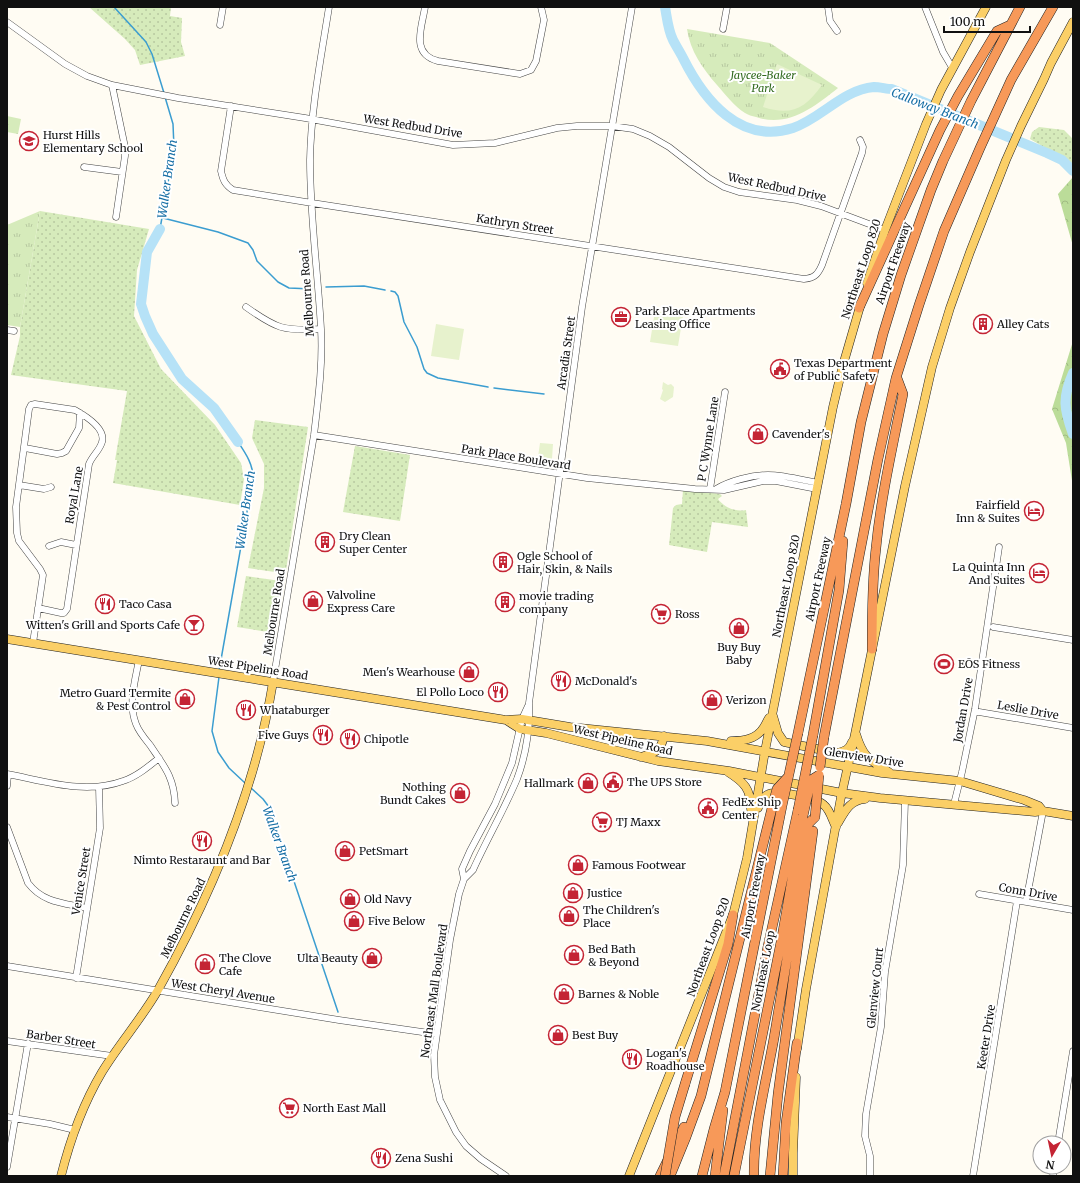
<svg xmlns="http://www.w3.org/2000/svg" width="1080" height="1183" font-family="Merriweather,serif">
<style>
.grass{fill:url(#grass-dots)}
.forest{fill:url(#forest-crowns)}
.park{fill:url(#park-tufts)}
.pitch{fill:#e7f2cd}
.lines{fill:none;stroke-linecap:round;stroke-linejoin:round}
.stream{stroke:#3b9dd0;stroke-width:1.5}
.river{stroke:#b6e2f7;stroke-width:10}
.minor-casing{stroke:#434343;stroke-width:7}
.major-casing{stroke:#212121;stroke-width:9}
.highway-casing{stroke:#212121;stroke-width:10}
.minor{stroke:#fff;stroke-width:6}
.major{stroke:#fbcf67;stroke-width:8}
.highway{stroke:#f79959;stroke-width:9}
.highway-bridge-casing{stroke:#212121;stroke-width:10;stroke-linecap:butt}
.highway-bridge{stroke:#f79959;stroke-width:9}
.labels{text-anchor:middle;dominant-baseline:central;stroke-width:4;stroke-linejoin:round;paint-order:stroke}
.park-label{font-size:11px;font-style:italic;fill:#316a1e;stroke:#fff}
.street-label{font-size:11px;fill:#101010;stroke:#fff}
.poi-label{font-size:11px;fill:#101010;stroke:#fff;text-anchor:start}
.water-label{font-size:12px;font-style:italic;fill:#156ea5;stroke:#fff}
</style>
<defs>
<pattern id="grass-dots" width="8" height="8" patternUnits="userSpaceOnUse"><rect width="8" height="8" fill="#d6ebbb"/><path d="M2 2h.1M6 6h.1" fill="none" stroke="#b7c8a0" stroke-width="1.8" stroke-linecap="round"/></pattern>
<pattern id="forest-crowns" width="20" height="18" patternUnits="userSpaceOnUse"><rect width="20" height="18" fill="#bbdc99"/><path d="M2 6a3 3 0 1 1 6 0M12 15a3 3 0 1 1 6 0" fill="none" stroke="#a0bc83"/></pattern>
<pattern id="park-tufts" width="24" height="20" patternUnits="userSpaceOnUse"><rect width="24" height="20" fill="#d6ebbb"/><path d="M3 7l-1-3M5 7V3M7 7l1-3M15 17l-1-3M17 17v-4M19 17l1-3" fill="none" stroke="#b7c8a0"/></pattern>
</defs>
<rect width="100%" height="100%" fill="#fffcf3"/>
<path class="grass" d="M89,7H171L170,16L182,18L181,42L185,56L140,65L135,50L125,39Z
M1039,127L1064,130L1073,139V164L1030,139L1032,132Z
M40,211L149,229L137,270L134,316L161,369L215,425L241,463L244,479L240,505L113,483L117,460H115L127,391L11,375L20,336V327Z
M255,420L308,427L286,570L282,573L248,568L264,488V464L252,438Z
M355,446L410,455L400,521L343,512Z
M683,490L720,494L722,496L718,499C725,508 735,512 746,510L748,527L712,522L707,552L669,545L673,508L676,505L682,504Z
M246,576L281,581L283,585L274,633L237,627Z"/>
<path class="forest" d="M1073,177V246L1058,194Z
M1073,341V487L1066,443L1052,409Z"/>
<path class="park" d="M687,29L770,43L838,88C814,107 788,128 756,117C752,116 748,115 745,113C734,106 725,94 717,85C703,69 690,51 687,29Z
M7,116L21,119L18,134L7,132Z
M40,211L20,327L7,325V225Z"/>
<path class="pitch" d="M777,64L822,85C805,109 791,116 763,107Z
M655,311L683,316L678,346L650,342Z
M436,324L464,329L459,360L431,356Z
M663,382L668,385L671,384L674,387L673,397L665,402L660,399L663,390L662,389Z
M540,443L553,444L552,459L538,457Z"/>
<g class="lines">
<path class="stream" d="M114,7L146,42L152,54L164,93
M163,218L218,232L248,243L253,250L257,261L278,282L289,288L312,289
M160,229L174,148L173,124L165,97
M326,287L364,286L385,290
M391,291L395,292L398,296L404,322L417,347L424,369L427,373L438,378L488,387
M494,388L544,394
M219,671L253,478C253,464 246,454 238,442
M219,677L212,731L218,752L229,768L245,783
M251,788L263,799L269,807L338,1012"/>
<path class="river" d="M665,7C667,18 668,30 673,40C676,46 680,52 683,58C704,100 740,145 793,128C822,118 842,90 874,87C880,87 887,89 892,89L1047,153L1062,160L1073,171
M160,229L147,252L141,304L145,316L153,334L182,379L214,408L238,442
M1073,373C1062,398 1064,409 1073,434"/>
<g class="minor-casing">
<path id="minor" d="M425,7C422,27 410,54 438,61L520,74L531,70L536,61L544,20L541,7
M828,7L830,21L837,31
M925,7L943,52L953,69
M7,22L65,64L87,76L112,85L178,98L305,118L453,145L495,143L557,128L577,126H612L633,129L650,136L669,147L709,178L724,187L739,192L797,200L821,206L885,230
M220,25L223,7
M723,29L727,7
M112,85L125,147V156L116,217
M231,106L221,171C223,180 225,185 233,190L312,203L804,279C815,278 818,274 822,265L862,153L863,147L860,140
M84,167L122,172
M246,307C277,329 283,331 321,329
M7,330L14,331
M314,435L587,478L695,489L724,490L763,481H776L817,489
M25,448L57,454L62,453L66,451L79,428L80,413
M19,485L44,489L51,487
M710,489L725,392
M716,489C730,481 751,475 768,475C784,475 802,480 818,483
M49,546L61,542L76,545
M993,627L1073,640
M33,643L43,575L40,569L19,541L17,533L16,507L29,409L31,405L35,404L75,410C84,415 106,428 102,442C100,450 92,456 89,464L67,609L64,613H61L38,608
M139,660C135,681 128,704 136,724C139,732 145,739 150,745C164,766 174,777 175,803
M273,682L314,435C318,400 323,365 321,329C318,273 310,217 310,160C311,108 321,58 329,7
M979,712L1073,728
M7,774C45,781 85,795 123,781C136,777 148,767 159,758
M7,786L8,775
M954,804L962,772L975,709L999,547
M7,827L28,883C43,903 64,903 87,908
M464,879L473,870C487,839 504,810 517,779C526,755 530,728 529,703L582,307L632,7
M979,894L1073,910
M1026,902L1043,811
M7,966L339,1020L436,1034
M76,978L100,828L99,787
M7,1041L112,1056
M7,1117L50,1124L75,1130
M1058,1143L1073,1051
M7,1167L28,1043
M506,1176L481,1159L466,1146L456,1132L440,1100L435,1077L434,1055L450,940L459,894L464,879L462,869L470,851L495,804L512,763L522,719L528,706
M870,1176V1156L865,1136L866,1114L881,1027L885,972L903,865L905,801
M973,1176L1017,901
M1053,1176L1054,1167"/>
</g>
<g class="major-casing">
<path id="major" d="M867,283L885,230L926,124L941,90L986,7
M7,639L506,720L522,719L570,727L707,741L882,773L960,781L1024,800L1039,806L1043,811
M773,716L778,733L784,742L837,753C845,751 849,750 852,742
M506,720L520,729L546,733L658,761L729,771L842,793L880,798L1035,812L1043,811L1073,816
M856,734C863,757 869,760 889,772
M731,741C744,741 757,739 764,727C766,724 767,721 769,718
M641,757C655,753 661,751 664,736
M728,772C744,782 751,789 751,809
M758,808C760,802 763,796 769,794C777,790 817,798 824,805C830,810 832,819 836,827
M838,823C845,811 850,800 865,799
M797,1049L806,989L841,797L855,734L905,486L932,367L950,308L970,252L1006,160L1021,126L1044,79L1051,63L1073,22
M61,1176C70,1140 83,1104 102,1072C119,1044 142,1018 158,990C212,894 255,791 273,682
M629,1176L733,915L747,858L765,751L833,407L843,365L861,303
M793,1176V1153L796,1077"/>
</g>
<g class="highway-casing">
<path id="highway" d="M859,308L940,130L958,96L997,31L1010,25
M872,649C872,615 872,581 876,548C881,496 893,445 903,394L897,378
M798,733L846,504L861,422L883,334L901,275L931,190L943,161L971,101L1020,7
M813,735L839,590L843,541
M824,737L878,459L896,378L919,305L944,231L980,148L1011,80L1053,7
M685,1084L728,944L733,915
M660,1176L684,1127
M670,1176L686,1137L701,1096L773,804
M702,1176L714,1129L725,1092L782,806
M715,1176L723,1110
M724,1176L768,946L798,810
M734,1176L782,937L803,816
M754,1176C753,1130 766,1083 774,1038C786,967 797,895 808,824L815,817
M770,1176L778,1094L813,831
M783,1176L786,1123L797,1043"/>
</g>
<use href="#minor" class="minor"/>
<use href="#major" class="major"/>
<use href="#highway" class="highway"/>
<g class="highway-bridge-casing">
<path id="highway-bridge" d="M820,767L824,737
M773,804L777,789L788,777
M782,806L798,733
M798,810L813,735
M803,816L811,780L819,775
M815,817L819,775
M665,1176L675,1117L685,1084"/>
</g>
<use href="#highway-bridge" class="highway-bridge"/>
</g>
<defs>
<g id="school-ring" transform="scale(1)"><circle r="9.5" fill="#fff" stroke="#c42434" stroke-width="1.5"/><path d="M0-5L7-2L0 1L-7-2ZM-4 1L0 2.5L4 1V4Q0 6-4 4Z" fill="#c42434"/></g>
<g id="office-ring" transform="scale(1)"><circle r="9.5" fill="#fff" stroke="#c42434" stroke-width="1.5"/><path d="M-6-3h4V-5.5h4V-3h4V5H-6ZM-1-4.5V-3h2v-1.5ZM-6 0V1H6V0Z" fill="#c42434"/></g>
<g id="building-ring" transform="scale(1)"><circle r="9.5" fill="#fff" stroke="#c42434" stroke-width="1.5"/><path d="M-4-6H4V6H1V3H-1V6H-4ZM-2.5-4.3h1.7v1.8h-1.7ZM.8-4.3h1.7v1.8H.8ZM-2.5-1h1.7V.8h-1.7ZM.8-1h1.7V.8H.8Z" fill="#c42434"/></g>
<g id="civic-ring" transform="scale(1)"><circle r="9.5" fill="#fff" stroke="#c42434" stroke-width="1.5"/><path d="M-.6-6.5H3V-4.5H.6V-3L4-1V1h2V6H-6V1h2V-1L-.6-3ZM-1.2 2.5V6h2.4V2.5Z" fill="#c42434"/></g>
<g id="shop-ring" transform="scale(1)"><circle r="9.5" fill="#fff" stroke="#c42434" stroke-width="1.5"/><path d="M-5-2.5h2.3a2.7 3.5 0 0 1 5.4 0H5L5.5 6h-11ZM-1.5-2.5h3a1.5 2.3 0 0 0-3 0Z" fill="#c42434"/></g>
<g id="hotel-ring" transform="scale(1)"><circle r="9.5" fill="#fff" stroke="#c42434" stroke-width="1.5"/><path d="M-6-4.5h1.5V1H6V5H4.5V3h-9V5H-6ZM-4 0a1.8 1.8 0 1 1 3.6 0ZM.5 0V-2.5h3Q6-2.5 6 0Z" fill="#c42434"/></g>
<g id="restaurant-ring" transform="scale(1)"><circle r="9.5" fill="#fff" stroke="#c42434" stroke-width="1.5"/><path d="M-5-6h1v4h1v-4h1v4h1v-4h1v5L-1.5 .5V6h-2V.5L-5-1ZM5-6V6H3V1.5H1.5Q1.5-4 5-6Z" fill="#c42434"/></g>
<g id="supermarket-ring" transform="scale(1)"><circle r="9.5" fill="#fff" stroke="#c42434" stroke-width="1.5"/><path d="M-6-5.5h2.5l.6 2H6L4.5 2H-2.5L-4.4-4H-6ZM-1.5 3.2a1.3 1.3 0 1 0 .1 0ZM3 3.2a1.3 1.3 0 1 0 .1 0Z" fill="#c42434"/></g>
<g id="bar-ring" transform="scale(1)"><circle r="9.5" fill="#fff" stroke="#c42434" stroke-width="1.5"/><path d="M-6-5H6L.8 .8V4.5H3.5V6h-7V4.5H-.8V.8Z" fill="#c42434"/></g>
<g id="stadium-ring" transform="scale(1)"><circle r="9.5" fill="#fff" stroke="#c42434" stroke-width="1.5"/><path d="M0-5a6.5 5 0 1 0 0 10a6.5 5 0 1 0 0-10ZM-3.5-1.8h7v3.6h-7Z" fill="#c42434"/></g>
</defs>
<g fill-rule="evenodd">
<use href="#school-ring" x="29" y="141"/>
<use href="#office-ring" x="621" y="317"/>
<use href="#building-ring" x="983" y="324"/>
<use href="#civic-ring" x="780" y="369"/>
<use href="#shop-ring" x="758" y="434"/>
<use href="#hotel-ring" x="1034" y="511"/>
<use href="#building-ring" x="325" y="542"/>
<use href="#building-ring" x="503" y="562"/>
<use href="#hotel-ring" x="1039" y="573"/>
<use href="#shop-ring" x="313" y="601"/>
<use href="#building-ring" x="505" y="602"/>
<use href="#restaurant-ring" x="105" y="604"/>
<use href="#supermarket-ring" x="661" y="614"/>
<use href="#bar-ring" x="194" y="625"/>
<use href="#shop-ring" x="739" y="628"/>
<use href="#stadium-ring" x="944" y="664"/>
<use href="#shop-ring" x="469" y="672"/>
<use href="#restaurant-ring" x="561" y="681"/>
<use href="#restaurant-ring" x="498" y="692"/>
<use href="#shop-ring" x="185" y="699"/>
<use href="#shop-ring" x="712" y="700"/>
<use href="#restaurant-ring" x="246" y="710"/>
<use href="#restaurant-ring" x="323" y="735"/>
<use href="#restaurant-ring" x="350" y="739"/>
<use href="#civic-ring" x="613" y="782"/>
<use href="#shop-ring" x="588" y="783"/>
<use href="#shop-ring" x="460" y="793"/>
<use href="#civic-ring" x="708" y="808"/>
<use href="#supermarket-ring" x="602" y="822"/>
<use href="#restaurant-ring" x="202" y="841"/>
<use href="#shop-ring" x="345" y="851"/>
<use href="#shop-ring" x="578" y="865"/>
<use href="#shop-ring" x="573" y="893"/>
<use href="#shop-ring" x="350" y="899"/>
<use href="#shop-ring" x="569" y="916"/>
<use href="#shop-ring" x="354" y="921"/>
<use href="#shop-ring" x="574" y="955"/>
<use href="#shop-ring" x="372" y="958"/>
<use href="#shop-ring" x="205" y="964"/>
<use href="#shop-ring" x="564" y="994"/>
<use href="#shop-ring" x="558" y="1035"/>
<use href="#restaurant-ring" x="632" y="1059"/>
<use href="#supermarket-ring" x="289" y="1108"/>
<use href="#restaurant-ring" x="381" y="1158"/>
</g>
<g class="labels">
<g class="park-label">
<text x="763" y="75">Jaycee-Baker<tspan x="763" dy="13">Park</tspan></text>
</g>
<g class="street-label">
<text transform="translate(413 126) rotate(9)">West Redbud Drive</text>
<text transform="translate(777 187) rotate(12)">West Redbud Drive</text>
<text transform="translate(515 224) rotate(9)">Kathryn Street</text>
<text transform="translate(893 263) rotate(-71)">Airport Freeway</text>
<text transform="translate(861 269) rotate(-72)">Northeast Loop 820</text>
<text transform="translate(307 293) rotate(-94)">Melbourne Road</text>
<text transform="translate(566 353) rotate(-82)">Arcadia Street</text>
<text transform="translate(708 439) rotate(-81)">P C Wynne Lane</text>
<text transform="translate(516 457) rotate(9)">Park Place Boulevard</text>
<text transform="translate(74 495) rotate(-80)">Royal Lane</text>
<text transform="translate(818 579) rotate(-78)">Airport Freeway</text>
<text transform="translate(786 586) rotate(-79)">Northeast Loop 820</text>
<text transform="translate(274 612) rotate(-81)">Melbourne Road</text>
<text transform="translate(258 668) rotate(9)">West Pipeline Road</text>
<text transform="translate(963 710) rotate(-80)">Jordan Drive</text>
<text transform="translate(1028 710) rotate(10)">Leslie Drive</text>
<text transform="translate(623 740) rotate(13)">West Pipeline Road</text>
<text transform="translate(864 757) rotate(9)">Glenview Drive</text>
<text transform="translate(81 881) rotate(-81)">Venice Street</text>
<text transform="translate(1028 892) rotate(10)">Conn Drive</text>
<text transform="translate(753 896) rotate(-79)">Airport Freeway</text>
<text transform="translate(183 918) rotate(-64)">Melbourne Road</text>
<text transform="translate(708 947) rotate(-70)">Northeast Loop 820</text>
<text transform="translate(763 971) rotate(-79)">Northeast Loop</text>
<text transform="translate(875 988) rotate(-84)">Glenview Court</text>
<text transform="translate(223 991) rotate(9)">West Cheryl Avenue</text>
<text transform="translate(434 991) rotate(-82)">Northeast Mall Boulevard</text>
<text transform="translate(986 1037) rotate(-81)">Keeter Drive</text>
<text transform="translate(61 1039) rotate(9)">Barber Street</text>
</g>
<g class="poi-label">
<text x="43" y="135">Hurst Hills<tspan x="43" dy="13">Elementary School</tspan></text>
<text x="635" y="311">Park Place Apartments<tspan x="635" dy="13">Leasing Office</tspan></text>
<text x="997" y="324">Alley Cats</text>
<text x="794" y="363">Texas Department<tspan x="794" dy="13">of Public Safety</tspan></text>
<text x="772" y="434">Cavender's</text>
<text x="1020" y="505" text-anchor="end">Fairfield<tspan x="1020" dy="13">Inn &amp; Suites</tspan></text>
<text x="339" y="536">Dry Clean<tspan x="339" dy="13">Super Center</tspan></text>
<text x="517" y="556">Ogle School of<tspan x="517" dy="13">Hair, Skin, &amp; Nails</tspan></text>
<text x="1025" y="567" text-anchor="end">La Quinta Inn<tspan x="1025" dy="13">And Suites</tspan></text>
<text x="327" y="595">Valvoline<tspan x="327" dy="13">Express Care</tspan></text>
<text x="519" y="596">movie trading<tspan x="519" dy="13">company</tspan></text>
<text x="119" y="604">Taco Casa</text>
<text x="675" y="614">Ross</text>
<text x="180" y="625" text-anchor="end">Witten's Grill and Sports Cafe</text>
<text x="739" y="647" text-anchor="middle">Buy Buy<tspan x="739" dy="13">Baby</tspan></text>
<text x="958" y="664">EŌS Fitness</text>
<text x="455" y="672" text-anchor="end">Men's Wearhouse</text>
<text x="575" y="681">McDonald's</text>
<text x="484" y="692" text-anchor="end">El Pollo Loco</text>
<text x="171" y="693" text-anchor="end">Metro Guard Termite<tspan x="171" dy="13">&amp; Pest Control</tspan></text>
<text x="726" y="700">Verizon</text>
<text x="260" y="710">Whataburger</text>
<text x="309" y="735" text-anchor="end">Five Guys</text>
<text x="364" y="739">Chipotle</text>
<text x="627" y="782">The UPS Store</text>
<text x="574" y="783" text-anchor="end">Hallmark</text>
<text x="446" y="787" text-anchor="end">Nothing<tspan x="446" dy="13">Bundt Cakes</tspan></text>
<text x="722" y="802">FedEx Ship<tspan x="722" dy="13">Center</tspan></text>
<text x="616" y="822">TJ Maxx</text>
<text x="359" y="851">PetSmart</text>
<text x="202" y="860" text-anchor="middle">Nimto Restaraunt and Bar</text>
<text x="592" y="865">Famous Footwear</text>
<text x="587" y="893">Justice</text>
<text x="364" y="899">Old Navy</text>
<text x="583" y="910">The Children's<tspan x="583" dy="13">Place</tspan></text>
<text x="368" y="921">Five Below</text>
<text x="588" y="949">Bed Bath<tspan x="588" dy="13">&amp; Beyond</tspan></text>
<text x="219" y="958">The Clove<tspan x="219" dy="13">Cafe</tspan></text>
<text x="358" y="958" text-anchor="end">Ulta Beauty</text>
<text x="578" y="994">Barnes &amp; Noble</text>
<text x="572" y="1035">Best Buy</text>
<text x="646" y="1053">Logan's<tspan x="646" dy="13">Roadhouse</tspan></text>
<text x="303" y="1108">North East Mall</text>
<text x="395" y="1158">Zena Sushi</text>
</g>
<g class="water-label">
<text transform="translate(935 108) rotate(21)">Calloway Branch</text>
<text transform="translate(167 179) rotate(-82)">Walker Branch</text>
<text transform="translate(245 510) rotate(-82)">Walker Branch</text>
<text transform="translate(280 844) rotate(70)">Walker Branch</text>
</g>
</g>
<rect width="1080" height="1183" fill="none" stroke="#101010" stroke-width="16"/>
<g transform="translate(1052 1155) rotate(189)"><circle r="19" fill="#ffffff" stroke="#9f9f9f"/>
<path d="M0-3L7 15L0 10L-7 15Z" fill="#c42434"/>
<text y="-6" font-size="11" font-weight="bold" text-anchor="middle" fill="#101010">N</text>
</g>
<path d="M944 26v6h86v-6" fill="none" stroke="#101010" stroke-width="2"/>
<text x="950" y="26" font-size="12" fill="#101010" stroke="#ffffff" stroke-width="3" paint-order="stroke">100 m</text>
</svg>
